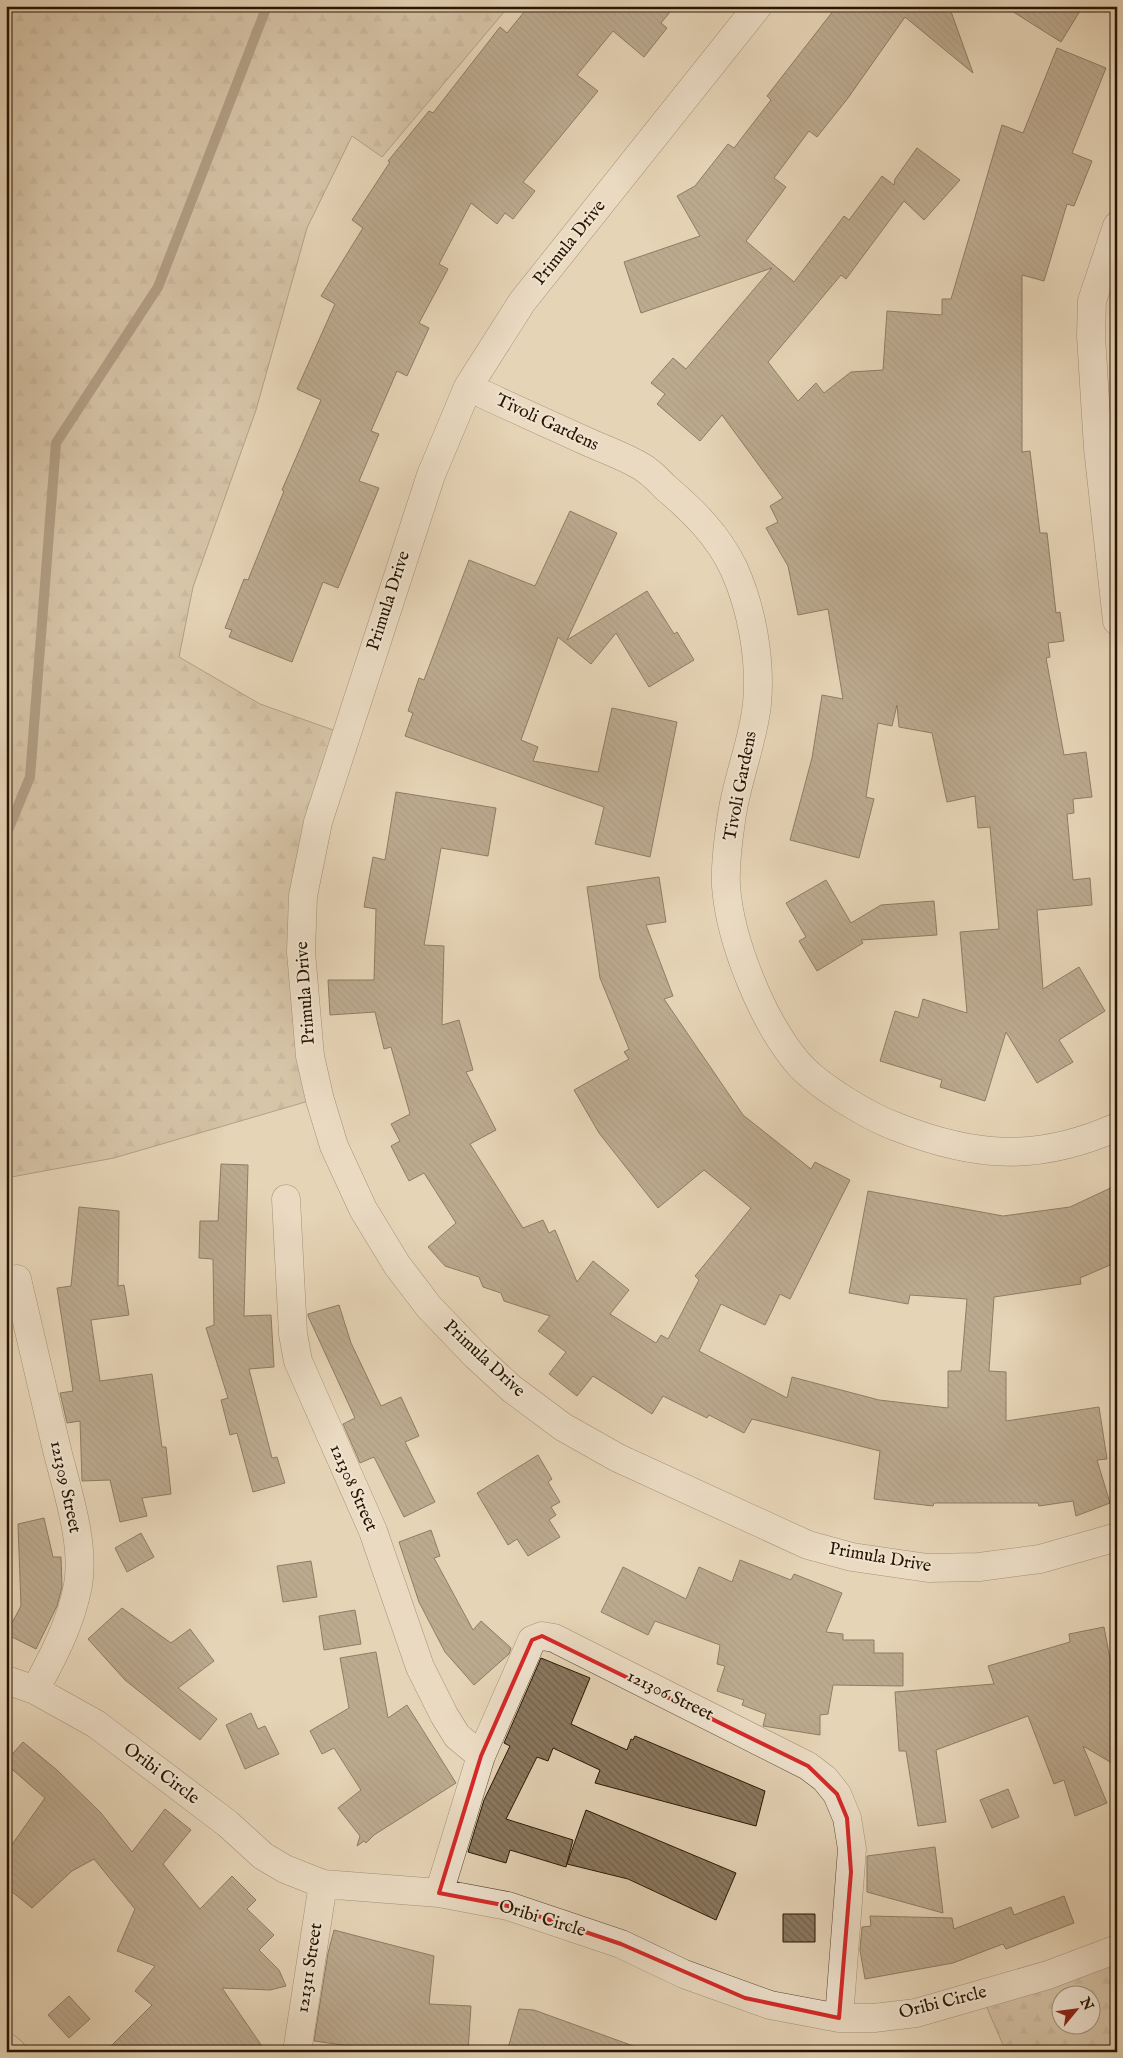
<svg xmlns="http://www.w3.org/2000/svg" width="1123" height="2058" font-family="'IM FELL English',serif">
<style>
.forest{fill:url(#forest-firs);stroke:#76644c;fill-rule:evenodd}
.lines{fill:none;stroke-linecap:round;stroke-linejoin:round}
.stream{stroke:#736049;stroke-width:10}
.building{fill:url(#building-back-hatch);stroke:#271400}
.minor-casing{stroke:#57442e;stroke-width:29}
.minor{stroke:#efe3d0;stroke-width:28}
.marked{fill:none;stroke:#d62828;stroke-width:4;stroke-linejoin:round}
.labels{text-anchor:middle;dominant-baseline:central;stroke-width:4;stroke-linejoin:round;paint-order:stroke}
.street-label{font-size:18px;fill:#271400;stroke:#efe3d0}
</style>
<defs>
<pattern id="forest-firs" width="22" height="20" patternUnits="userSpaceOnUse" patternTransform="scale(1.25)"><rect width="22" height="20" fill="#c6b398"/><path d="M5 1l3.5 6h-7zM16 11l3.5 6h-7z" fill="#aa9981"/></pattern>
<pattern id="building-back-hatch" width="6" height="6" patternUnits="userSpaceOnUse" patternTransform="scale(1.25)"><rect width="6" height="6" fill="#8a785f"/><path d="M-1 5l2 2M0 0l6 6M5-1l2 2" fill="none" stroke="#71614c"/></pattern>
</defs>
<rect width="100%" height="100%" fill="#e6d4b7"/>
<filter id="stains"><feTurbulence type="fractalNoise" baseFrequency=".004" numOctaves="4"/><feColorMatrix values="0 0 0 0 .2 0 0 0 0 .09 0 0 0 0 .02 0 0 0 .5 -.17"/></filter>
<radialGradient id="worn" r=".72"><stop offset=".6" stop-color="#630" stop-opacity="0"/><stop offset="1" stop-color="#630" stop-opacity=".3"/></radialGradient>
<path class="forest" d="M6,6H509L382,157L352,136L307,228L256,410L193,587L179,657L260,704L336,731L309,825L319,1098L114,1158L6,1178Z
M1117,1948V2052H1006L981,1994ZM1060,1996H1090V2026H1060Z"/>
<g class="lines">
<path class="stream" d="M6,835L30,777L56,443L158,287L267,6"/>
</g>
<path class="building" d="M529,6H675L661,23L667,28L644,57L613,31L577,75L598,91L523,182L535,191L513,219L505,213L497,224L471,203L439,264L448,269L419,323L429,328L407,376L397,371L371,431L379,434L359,481L379,488L338,588L323,582L292,662L229,637L232,630L225,628L244,579L248,580L284,491L282,490L321,400L297,389L335,304L321,296L363,228L352,220L390,162L388,161L429,111L433,113L500,27L507,33Z
M837,6H949L973,73L905,17L848,98L817,137L809,131L774,178L786,187L746,241L794,282L844,216L849,220L882,176L894,185L895,179L917,148L960,180L924,220L904,201L846,279L841,275L768,362L798,401L816,383L824,393L851,372L883,370L887,311L942,315V299H951L1002,125L1023,133L1057,48L1106,68L1072,153L1092,161L1074,206L1067,204L1044,281L1022,275V452L1030,451L1040,533H1047L1056,613L1060,612L1064,641L1048,643L1050,657L1046,658L1064,755L1086,752L1092,797L1073,799L1074,813L1067,814L1073,880L1090,878L1092,905L1037,910L1043,989L1079,967L1105,1011L1059,1040L1073,1062L1037,1083L1006,1032L985,1101L940,1087L942,1080L880,1061L895,1011L918,1018L923,999L967,1013L960,932L999,929L990,827L978,828L975,796L947,802L932,733L899,727L897,705L892,726L878,723L866,797L874,799L859,858L790,840L812,758L822,695L843,699L828,609L798,615L788,566L766,528L778,522L770,506L783,498L722,415L700,441L657,404L665,394L651,383L673,358L686,369L772,268L641,313L624,262L700,236L677,196L695,186L728,144L734,148L771,100L767,96Z
M1004,6H1083L1061,42Z
M570,511L617,533L567,640L647,591L674,634L677,632L694,660L649,687L616,633L591,664L558,637L521,740L538,747L533,761L598,772L612,708L677,722L650,857L595,844L604,807L405,736L413,713L408,711L419,678L424,680L469,560L535,586Z
M396,792L496,808L488,856L441,848L424,945L444,946L442,1025L459,1020L473,1070L466,1072L496,1130L470,1144L523,1228L543,1220L549,1233L555,1230L577,1282L593,1261L629,1290L610,1314L656,1343L661,1335L668,1339L699,1280L695,1276L751,1208L704,1170L658,1208L599,1133L574,1090L629,1059L624,1052L629,1049L600,978L587,887L659,877L666,922L646,925L673,996L664,999L743,1115L811,1169L815,1162L850,1180L790,1299L780,1294L765,1325L721,1304L699,1351L787,1398L792,1377L879,1400L948,1408V1371H961L967,1299L910,1295L908,1304L849,1293L868,1191L1003,1216L1070,1207L1117,1185V1262L1080,1278L1081,1284L994,1297L989,1371L1006,1372V1421L1099,1407L1107,1459L1097,1460L1110,1503L1076,1516L1073,1501L1039,1506L1038,1503H934L933,1506L874,1499L880,1451L752,1419L744,1433L709,1415L707,1418L663,1396L652,1414L593,1376L577,1396L549,1374L566,1352L538,1331L550,1316L504,1301L501,1293L483,1287L479,1277L445,1266L428,1247L456,1223L424,1173L409,1181L391,1146L400,1141L391,1124L410,1114L391,1047L384,1049L375,1012L330,1015L328,980H374L376,909L364,907L373,857L385,860Z
M826,880L851,923L881,905L934,901L937,935L861,940L863,943L817,971L799,941L806,937L786,903Z
M221,1164L248,1165L244,1316L271,1315L274,1367L249,1369L272,1458L277,1457L285,1483L253,1492L237,1433L230,1435L221,1400L228,1398L206,1328L214,1325L213,1259L199,1258L200,1221H218Z
M79,1207L119,1211L118,1286L124,1285L129,1315L91,1320L100,1381L152,1374L162,1447H166L171,1494L142,1498L147,1516L120,1522L110,1480L82,1481L80,1421L67,1423L60,1393L73,1391L57,1288L71,1286Z
M339,1305L351,1343L381,1406L401,1397L419,1436L405,1442L435,1502L404,1517L374,1457L360,1463L343,1424L355,1418L308,1316V1314Z
M538,1455L552,1479L548,1482L560,1502L551,1507L556,1515L549,1520L560,1537L528,1556L517,1539L508,1545L477,1493Z
M44,1518L53,1557H61L62,1587L57,1606L36,1649L6,1634L21,1606L18,1524Z
M431,1530L440,1556L434,1558L473,1630L481,1621L511,1648L509,1654L474,1685L445,1652L419,1602L399,1542Z
M141,1533L154,1557L127,1572L115,1548Z
M740,1560L791,1580L794,1574L842,1593L826,1632L843,1634V1640H874V1653H903V1686L833,1685L828,1714L820,1715V1735L763,1726L766,1714L742,1705L744,1700L717,1691L725,1666L717,1664L720,1645L655,1621L648,1635L601,1612L623,1567L686,1599L699,1567L732,1582Z
M311,1561L317,1597L283,1602L277,1566Z
M122,1608L171,1643L190,1629L214,1661L178,1688L217,1719L200,1740L125,1680L88,1639Z
M355,1610L361,1644L324,1650L319,1616Z
M1104,1627L1117,1696V1766L1083,1746L1107,1803L1075,1816L1064,1780L1054,1784L1028,1716L936,1750L946,1822L918,1826L906,1751H899L895,1692L994,1684L988,1666L1070,1642L1069,1634Z
M376,1652L388,1718L407,1705L456,1783L374,1835L366,1843L364,1841L357,1846L360,1836L338,1808L361,1790L334,1748L322,1754L310,1731L349,1708L340,1658Z
M541,1658L590,1678L571,1724L627,1750L631,1739L633,1740L635,1736L765,1791L756,1826L595,1783L600,1770L553,1748L548,1761L537,1757L506,1819L573,1840L566,1867L510,1850L506,1863L468,1852L484,1800L510,1746L504,1743Z
M251,1713L258,1729L265,1726L279,1754L245,1769L226,1725Z
M23,1742L57,1770L101,1813L132,1852L165,1809L191,1830L163,1864L200,1909L232,1876L256,1900L247,1909L274,1935L259,1950L279,1970L286,1986L270,1990L222,1988L266,2052H105L152,2005L135,1991L155,1966L117,1951L135,1909L94,1859L72,1871L32,1908L6,1887V1853L45,1798L6,1764V1761Z
M1008,1789L1019,1817L992,1828L980,1800Z
M586,1810L736,1873L716,1920L628,1879L567,1864Z
M935,1847L943,1913L867,1892V1856Z
M1064,1896L1074,1923L1006,1949L1003,1944L953,1963L865,1979L860,1950L862,1927L871,1926L870,1916L952,1918L954,1929L1011,1907L1014,1915Z
M783,1914H815V1942H783Z
M334,1930L434,1956L429,2004L471,2006L468,2052H357V2047L314,2041L328,1953Z
M69,1996L90,2019L69,2038L48,2015Z
M519,2009L534,2010L639,2048V2052H507Z"/>
<g class="lines">
<g class="minor-casing">
<path id="minor" d="M758,6L522,302L468,387L431,475L318,822L303,896L301,952L310,1056L320,1100L334,1146L363,1209L397,1265L429,1307L476,1356L512,1389L563,1427L618,1458L808,1545L852,1557L928,1568L979,1567L1040,1559L1117,1537
M1117,226L1092,301L1091,336L1098,448L1117,621
M468,387C508,406 548,424 588,442C606,450 626,457 642,467C651,472 658,480 665,487C693,511 718,535 734,569C752,609 761,660 757,704C753,743 736,781 731,821C728,841 725,866 726,886C730,941 762,1020 797,1062C816,1085 869,1117 897,1127C976,1158 1038,1162 1117,1127
M286,1199L293,1334L298,1361L373,1531L420,1667L444,1715L457,1736L481,1756
M17,1279C31,1338 44,1396 58,1454C68,1493 85,1545 78,1585C71,1623 53,1657 35,1690
M6,1680L35,1690L96,1724L228,1824L263,1856L285,1869L323,1884L439,1893L508,1906L621,1944L684,1974L770,2005L839,2018H874L916,2013L1048,1975L1117,1949
M439,1893L481,1756L532,1640L542,1636L554,1638L808,1766L825,1779L837,1794L847,1818L852,1849L839,2018
M6,2047L12,2052
M297,2052L323,1884"/>
</g>
<use href="#minor" class="minor"/>
</g>
<path d="M0 0H1123V2058H0ZM542,1636L808,1766L837,1794L847,1818L851,1872L839,2018L745,1998L621,1944L508,1906L439,1893L481,1756L532,1640Z" fill="#e6d4b7" fill-opacity=".55" fill-rule="evenodd"/>
<path class="marked" d="M542,1636L808,1766L837,1794L847,1818L851,1872L839,2018L745,1998L621,1944L508,1906L439,1893L481,1756L532,1640Z"/>
<g class="labels">
<g class="street-label">
<text transform="translate(570 243) rotate(-51)">Primula Drive</text>
<text transform="translate(547 423) rotate(25)">Tivoli Gardens</text>
<text transform="translate(389 601) rotate(-72)">Primula Drive</text>
<text transform="translate(741 786) rotate(-79)">Tivoli Gardens</text>
<text transform="translate(306 993) rotate(-94)">Primula Drive</text>
<text transform="translate(484 1359) rotate(43)">Primula Drive</text>
<text transform="translate(65 1487) rotate(78)">121309 Street</text>
<text transform="translate(353 1488) rotate(66)">121308 Street</text>
<text transform="translate(880 1558) rotate(10)">Primula Drive</text>
<text transform="translate(670 1696) rotate(26)">121306 Street</text>
<text transform="translate(161 1774) rotate(37)">Oribi Circle</text>
<text transform="translate(542 1919) rotate(17)">Oribi Circle</text>
<text transform="translate(310 1968) rotate(-81)">121311 Street</text>
<text transform="translate(943 2003) rotate(-14)">Oribi Circle</text>
</g>
</g>
<rect width="1123" height="2058" fill="none" stroke="#e6d4b7" stroke-width="25"/>
<rect x="8" y="8" width="1108" height="2043" fill="none" stroke="#271400" stroke-width="2.5"/>
<rect x="12" y="12" width="1098" height="2033" fill="none" stroke="#271400"/>
<g transform="translate(1076 2010) rotate(61)"><circle r="24" fill="#efe3d0" stroke="#9f907d"/>
<path d="M0-4L9 19L0 12L-9 19Z" fill="#8f2418"/>
<text y="-8" font-size="14" font-weight="bold" text-anchor="middle" fill="#271400">N</text>
</g>
<rect width="100%" height="100%" filter="url(#stains)"/>
<rect width="100%" height="100%" fill="url(#worn)"/>
</svg>
